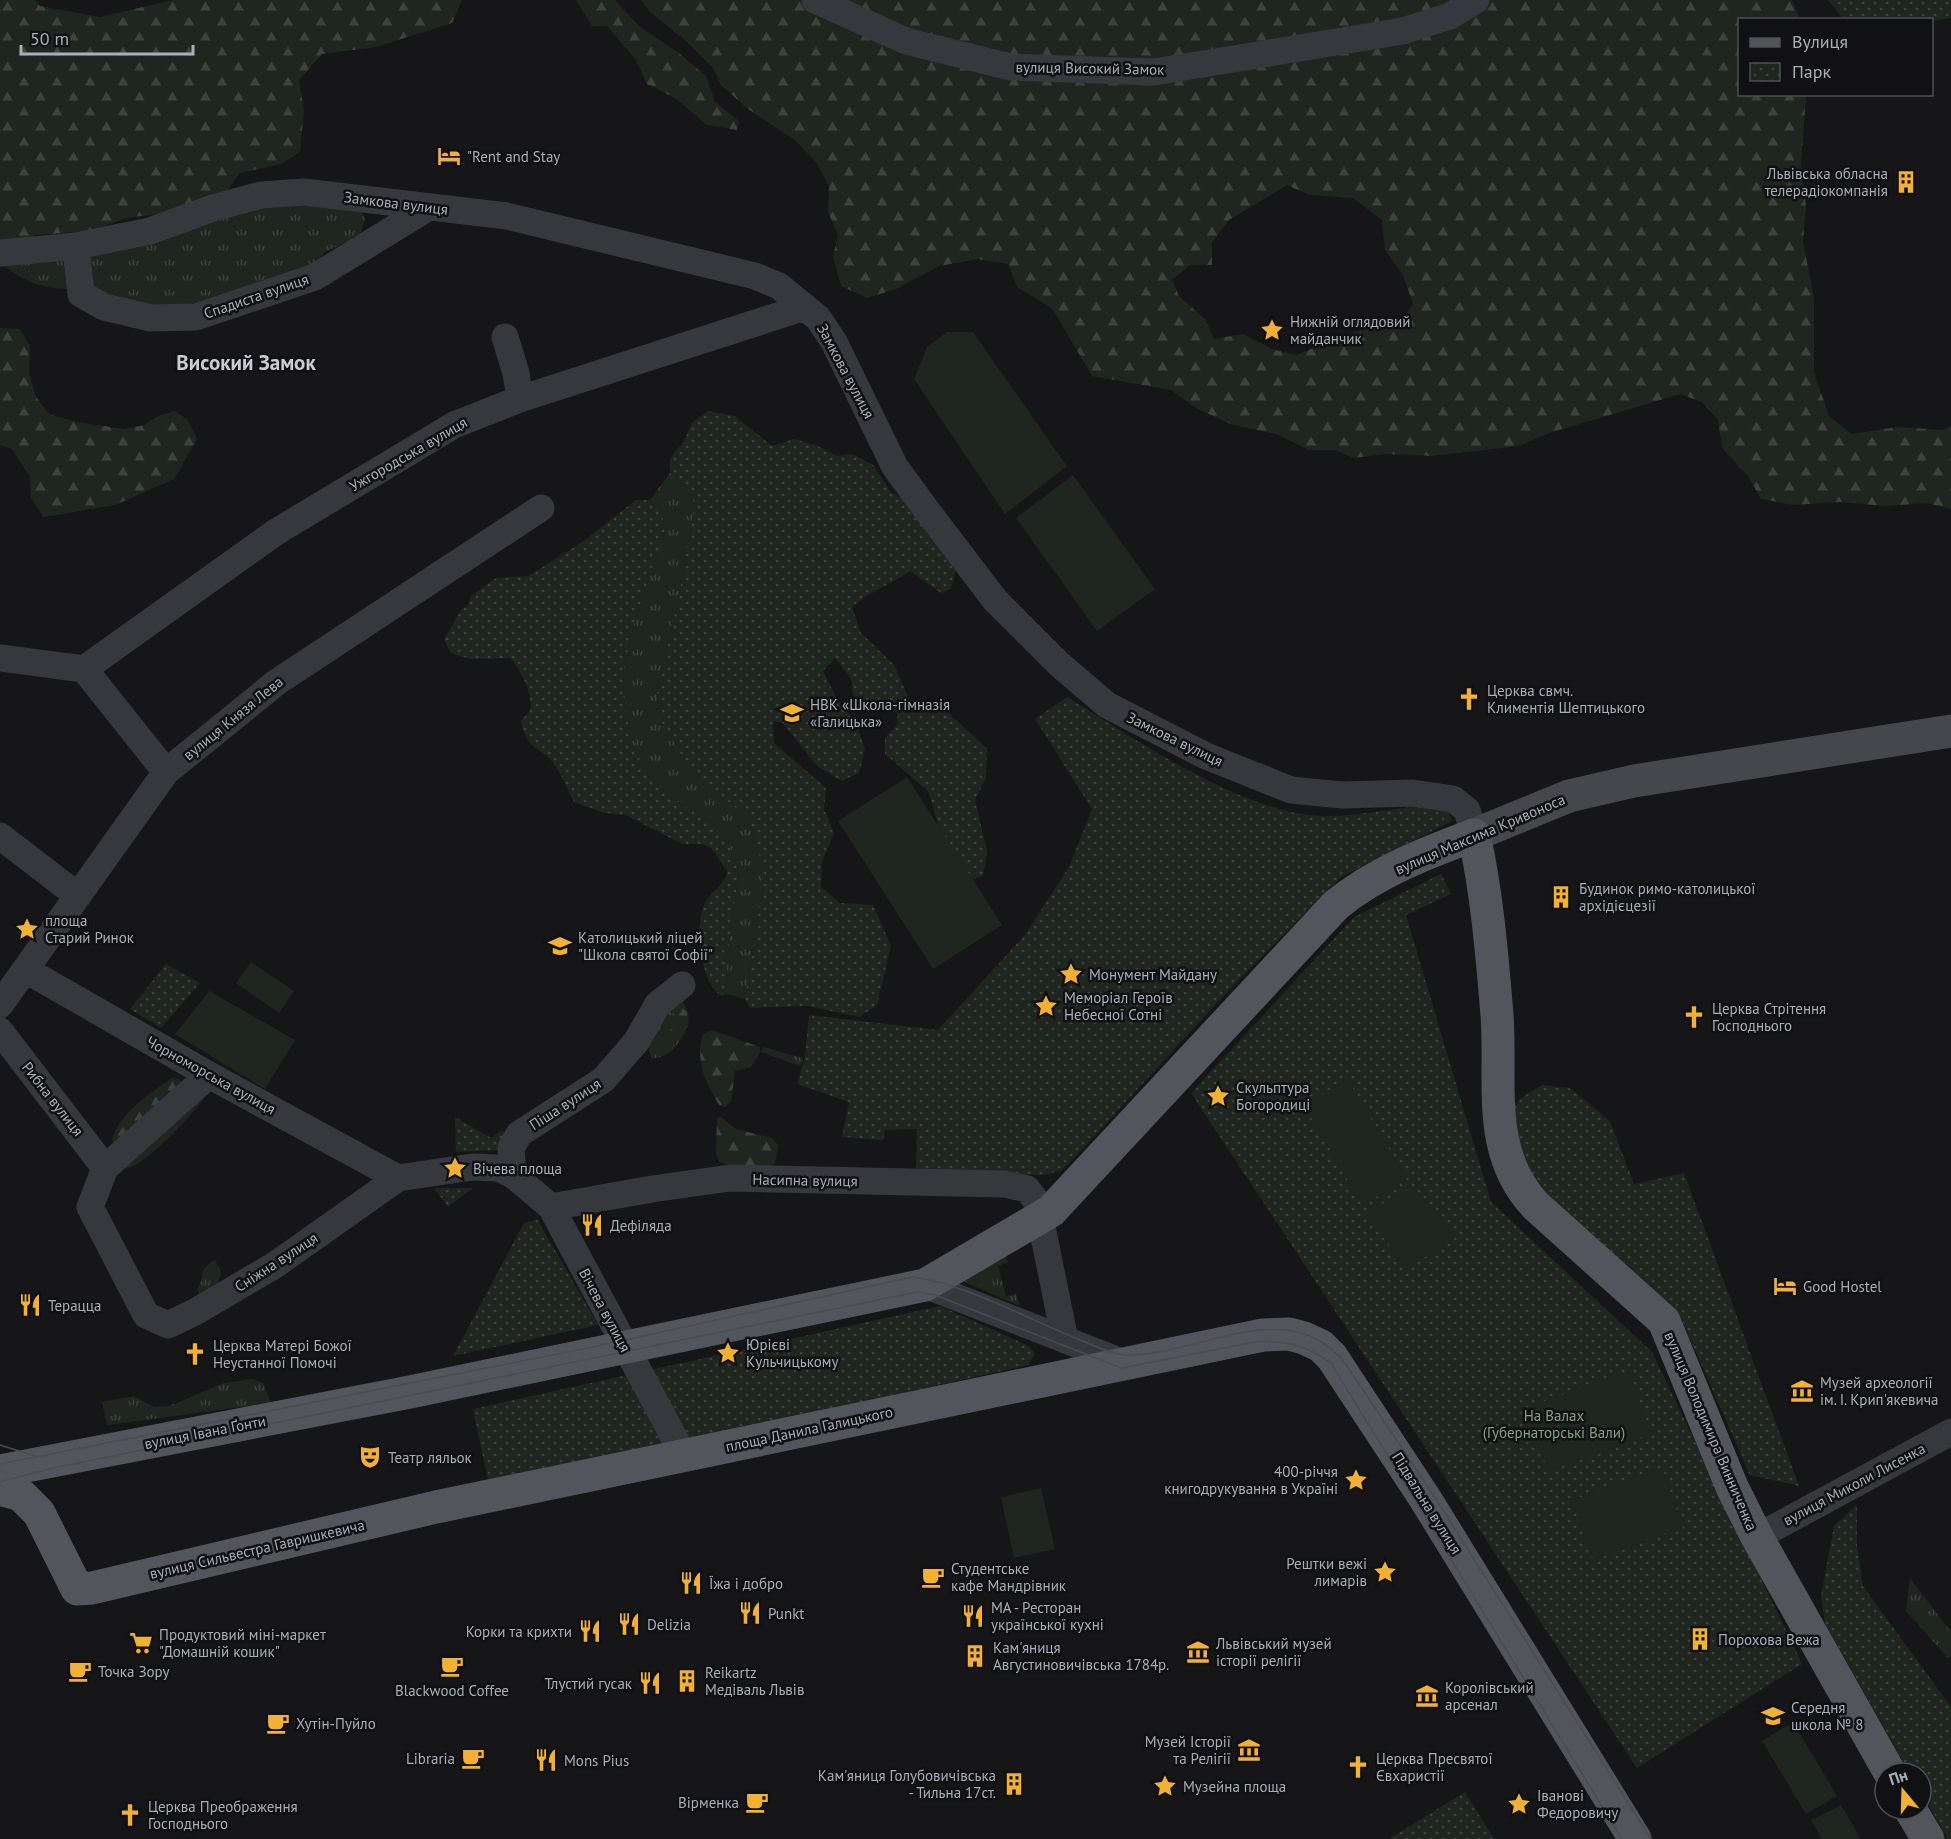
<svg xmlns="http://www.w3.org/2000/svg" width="1951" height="1839" font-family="'PT Sans',sans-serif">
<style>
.grass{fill:url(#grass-tufts)}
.forest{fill:url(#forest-firs);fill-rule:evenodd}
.park{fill:url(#park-dots)}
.pitch{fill:#1e261f}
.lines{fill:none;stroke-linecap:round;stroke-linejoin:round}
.street{stroke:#37383d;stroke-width:27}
.secondary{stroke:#45474d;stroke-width:33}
.primary{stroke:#53555c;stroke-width:33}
.tram{stroke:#4a4c52;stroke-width:1.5}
.labels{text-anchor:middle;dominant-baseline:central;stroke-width:5;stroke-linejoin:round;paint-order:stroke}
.street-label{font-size:15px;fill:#a8adb8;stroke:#111113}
.poi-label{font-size:15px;fill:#a8adb8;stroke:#111113;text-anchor:start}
.park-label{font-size:15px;fill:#7fa381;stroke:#111113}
.district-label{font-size:21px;font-weight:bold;fill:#c9ccd4;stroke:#111113}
</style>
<defs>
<pattern id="grass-tufts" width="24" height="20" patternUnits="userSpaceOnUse" patternTransform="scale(1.5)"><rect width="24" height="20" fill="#1e261f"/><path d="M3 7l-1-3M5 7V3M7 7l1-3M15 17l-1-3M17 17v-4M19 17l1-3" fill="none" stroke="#3c433d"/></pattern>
<pattern id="forest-firs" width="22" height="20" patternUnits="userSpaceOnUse" patternTransform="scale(1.5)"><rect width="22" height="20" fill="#1e261f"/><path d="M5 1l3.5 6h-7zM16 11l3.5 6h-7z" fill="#3c433d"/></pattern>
<pattern id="park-dots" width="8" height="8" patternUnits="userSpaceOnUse" patternTransform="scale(1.5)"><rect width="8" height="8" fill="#1e261f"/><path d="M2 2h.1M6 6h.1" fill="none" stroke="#3c433d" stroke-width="1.8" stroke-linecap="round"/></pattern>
</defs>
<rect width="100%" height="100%" fill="#161618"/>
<path class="grass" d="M278,199L358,206L365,219L360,236L325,252L308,271L195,312L92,295L85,256Z
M75,255L78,289C46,290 27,284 2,264Z
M670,473L684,485L695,504L679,595L657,693L662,722L734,805L749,818L763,868V885L745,999L726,994L727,956L739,871L728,843L716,826L667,795L648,774L633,748L623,695L624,666L636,617L665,532L661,507L650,500Z
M682,1000C691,1015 691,1022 683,1036C673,1050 672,1054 653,1059C641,1044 656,1021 662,1006Z
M764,1047L802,1058L803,1062L800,1066L761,1052Z
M1005,1253L1008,1262L998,1266L1006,1296L1016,1294L1020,1306L958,1279Z
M215,1260L221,1272L218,1283L201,1295L197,1289C207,1275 196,1271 215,1260Z
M252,1379L263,1383L271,1403L107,1425L102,1402L134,1396L154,1407L169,1406L224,1383Z
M1910,1578L1951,1632V1655L1948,1658L1906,1611Z"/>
<path class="forest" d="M0,0H35L40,6L100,17L173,0H462L452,23L376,47L322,54L299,80L304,110L300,152L281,164L240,173L223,197L172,212L127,218L89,231L36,235L0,250Z
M576,0H615L639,26L679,53L706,76L715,102L739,121L737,130L707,125L675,98L647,84L636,60L607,26H592Z
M641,0H1792L1800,19L1740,20V94L1806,95L1801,164L1806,207L1803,241L1814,299V372L1829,416L1852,434L1898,427L1942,430L1951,426V509L1927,503L1884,506L1840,502L1793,505L1761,499L1748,476L1722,448L1718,420L1702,402L1680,394L1549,433L1519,446L1431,456L1386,454L1354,458L1335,450H1309L1276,434L1230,424L1196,408L1171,390L1092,376L1052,308L1017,287L1008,264L978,259L939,266L896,289L867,298L841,286L833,256L838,235L828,212L829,186L816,162L795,140L748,109L722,86L713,68L685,40L650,12ZM1287,185L1309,195L1353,198L1382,220L1385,250L1403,275L1413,304L1402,319L1355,332L1296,355L1272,349L1243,334L1214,339L1205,319L1179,296L1172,280L1190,265H1212V242L1229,220Z
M0,328L20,329L30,346L29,373L36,397L49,414L77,422L124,429L144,425L156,417L174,411L187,419L197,439L174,479L115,505L44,517L31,498L30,476L12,449L0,445Z
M677,1002L687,1013L688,1024L677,1042L664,1053L660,1046L667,1033L679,1024L677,1017L668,1008Z
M712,1030L760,1047V1053L751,1067L735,1071L731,1101L725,1107L719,1105C705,1081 695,1062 703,1034Z
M174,1077L207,1094C194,1114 148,1162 127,1169L112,1140C119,1113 152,1091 174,1077Z
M721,1117L736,1129L772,1138L778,1145L775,1163L770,1166L728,1165L720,1162L716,1154L717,1118Z"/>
<path class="park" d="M1828,0H1951V18L1932,21L1844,19Z
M708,411L735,416L772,446L794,439L818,446L837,456L853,454L873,465L891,492L911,503L956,569L951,589L941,593L910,571C891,585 870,591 852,607L861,633L894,665L913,708L947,712L987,748L986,778L975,800L987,851L983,876L972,879L952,871L928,791L885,754V738L898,724L897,711L854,701L851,678L835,658L823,671L838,701L856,723L865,749L859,773L842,781L817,766L783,723L773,721L774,743L826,788L824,809L834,833L822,862L821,887L840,903L873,905L891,946L877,1005L859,1017L808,1006L750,1008L745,999L763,885V868L749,818L705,783L682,756L662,722L657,693L679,595L695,504L684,485L670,473V459L684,441L692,423Z
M636,500H650L661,507L665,532L636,617L624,666L623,695L633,748L648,774L667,795L716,826L728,843L739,871L727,956L726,994L722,996C700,984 695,927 704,905C709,891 725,887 727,871L711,848L703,844H682L626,815L604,813L574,802C568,790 562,775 554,764C540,745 527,752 521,721L531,709C531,690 522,673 511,658L470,659L451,653L444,640L461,610L468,605L471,596L496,578L528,576L581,543Z
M1067,697C1136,739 1239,812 1321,816C1353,817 1397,808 1430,805L1446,809L1452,821L1341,877L1227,992L1078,1154L1061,1171L1043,1175L916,1170L917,1129L885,1130L884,1139L882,1140L842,1137L849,1102L797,1084L805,1057L809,1015L938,1030L1024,936L1069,867L1092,809L1035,719Z
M1441,874L1451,894L1406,915L1491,1202L1652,1352L1802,1664L1637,1768L1191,1093L1354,917Z
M166,964L200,983L161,1028L130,1009Z
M1542,1085L1570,1088L1610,1121L1634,1184L1684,1173L1799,1486L1750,1475L1680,1316L1568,1226L1516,1168L1510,1113L1518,1100Z
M455,1117L491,1138L503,1130L505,1136L498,1150L456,1152Z
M434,1188H473L448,1207Z
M537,1219L598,1325L453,1356L524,1223Z
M940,1306L1029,1346L1035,1354L1028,1365L489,1485L473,1409Z
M1857,1504V1545L1863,1586L1951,1707V1839H1948L1921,1792V1773H1910L1825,1624L1821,1596L1834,1526Z
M1465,1792L1494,1839H1389Z"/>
<path class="pitch" d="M947,332H973L1067,466L1005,514L914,379L927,347Z
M1073,475L1155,589L1097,631L1016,518Z
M907,777L1002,925L933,969L838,821Z
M251,962L294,991L279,1013L236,983Z
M209,991L295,1040L265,1089L175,1034Z
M1348,1080L1407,1179L1362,1205L1304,1105Z
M1413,1187L1456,1237L1405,1270L1367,1212Z
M1629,1371L1651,1434L1548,1471L1525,1408Z
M1662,1467L1683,1527L1593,1559L1572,1500Z
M1041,1488L1055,1549L1014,1558L1001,1497Z
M1793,1722L1837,1796L1806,1814L1762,1741Z
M1841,1805L1861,1839H1822L1811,1820Z"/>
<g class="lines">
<path class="street" d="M815,0L906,41L1010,67L1154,72L1403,31L1450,16L1476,0
M76,246L81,294L104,307L151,318L196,317L315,277L429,207
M0,253L76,246L150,231L213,208L261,195L304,192L507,216L755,276L779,286L818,318L834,342L895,467L925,508L995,600L1059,664L1107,705L1206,756L1291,790L1342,795L1413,793L1453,799L1467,810L1474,835
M505,337L516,373L520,399
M0,658L84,669L166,772
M84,669L276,532L454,425L520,399L805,307
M0,836L78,896
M26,970L209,1075L398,1178
M0,1005L166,772L277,682L541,508
M0,1031L105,1168
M209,1075L105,1168L90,1207L146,1315L168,1325L195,1312L275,1265L398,1178L472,1167L498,1168L513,1175L551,1207L684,1456
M513,1175L511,1148L519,1134L603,1080L636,1042L658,1004L682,985
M551,1207L652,1189L730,1178L1004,1184L1027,1189L1037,1202L1065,1340
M925,1285L1122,1362
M1757,1537L1951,1432"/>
<path class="secondary" d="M1474,835L1569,796L1634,781L1951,731"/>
<path class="primary" d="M0,1471L410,1392L925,1285L1051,1211L1336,905C1376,872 1426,853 1474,835C1487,893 1492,955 1497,1015C1502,1083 1485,1152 1536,1206L1664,1321L1732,1487L1757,1537L1890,1773
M0,1489L21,1495L39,1513L77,1589L92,1588L436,1507L1263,1335L1289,1334L1304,1338L1321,1346L1332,1357L1426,1500L1635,1839
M1910,1809L1928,1839"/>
<path class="tram" d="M0,1445L35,1456
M0,1464L588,1348L912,1277C970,1285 1024,1318 1078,1339C1093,1345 1110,1354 1126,1355C1198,1356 1288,1292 1345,1363L1434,1496L1651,1839
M0,1482L49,1469L917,1292L935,1295L1121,1368L1255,1342C1284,1339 1308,1346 1331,1363L1622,1839"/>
</g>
<defs>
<g id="hotel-bare" transform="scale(1.8)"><path d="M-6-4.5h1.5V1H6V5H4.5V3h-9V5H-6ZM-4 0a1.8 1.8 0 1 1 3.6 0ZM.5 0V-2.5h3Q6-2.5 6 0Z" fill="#f2b134" stroke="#111113" stroke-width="2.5" paint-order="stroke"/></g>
<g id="building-bare" transform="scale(1.8)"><path d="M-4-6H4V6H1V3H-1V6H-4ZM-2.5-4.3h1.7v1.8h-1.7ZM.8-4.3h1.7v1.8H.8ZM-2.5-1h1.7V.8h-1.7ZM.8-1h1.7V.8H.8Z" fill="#f2b134" stroke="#111113" stroke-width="2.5" paint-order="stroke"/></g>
<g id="sight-bare" transform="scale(1.8)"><path d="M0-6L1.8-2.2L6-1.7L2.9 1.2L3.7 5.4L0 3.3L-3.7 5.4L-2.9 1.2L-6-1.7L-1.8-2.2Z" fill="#f2b134" stroke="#111113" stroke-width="2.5" paint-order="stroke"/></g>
<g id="church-bare" transform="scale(1.8)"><path d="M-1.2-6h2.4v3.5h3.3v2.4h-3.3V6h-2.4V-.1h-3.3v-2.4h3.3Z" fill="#f2b134" stroke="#111113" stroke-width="2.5" paint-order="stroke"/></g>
<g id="school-bare" transform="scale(1.8)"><path d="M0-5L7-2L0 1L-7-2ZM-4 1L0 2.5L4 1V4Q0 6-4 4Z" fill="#f2b134" stroke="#111113" stroke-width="2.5" paint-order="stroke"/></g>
<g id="restaurant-bare" transform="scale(1.8)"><path d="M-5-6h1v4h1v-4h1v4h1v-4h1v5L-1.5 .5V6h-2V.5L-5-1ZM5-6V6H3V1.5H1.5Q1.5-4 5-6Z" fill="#f2b134" stroke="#111113" stroke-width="2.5" paint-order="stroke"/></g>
<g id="museum-bare" transform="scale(1.8)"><path d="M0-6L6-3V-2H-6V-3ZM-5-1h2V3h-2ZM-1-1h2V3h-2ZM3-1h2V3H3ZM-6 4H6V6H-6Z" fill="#f2b134" stroke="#111113" stroke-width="2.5" paint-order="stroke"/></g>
<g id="theatre-bare" transform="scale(1.8)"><path d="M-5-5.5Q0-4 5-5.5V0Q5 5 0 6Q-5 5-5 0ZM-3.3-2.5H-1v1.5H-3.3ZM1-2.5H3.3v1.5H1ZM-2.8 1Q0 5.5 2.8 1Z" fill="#f2b134" stroke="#111113" stroke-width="2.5" paint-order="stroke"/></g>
<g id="cafe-bare" transform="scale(1.8)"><path d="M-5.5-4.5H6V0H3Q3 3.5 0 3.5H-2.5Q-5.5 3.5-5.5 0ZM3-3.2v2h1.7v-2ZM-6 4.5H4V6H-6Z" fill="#f2b134" stroke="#111113" stroke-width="2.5" paint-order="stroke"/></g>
<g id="supermarket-bare" transform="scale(1.8)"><path d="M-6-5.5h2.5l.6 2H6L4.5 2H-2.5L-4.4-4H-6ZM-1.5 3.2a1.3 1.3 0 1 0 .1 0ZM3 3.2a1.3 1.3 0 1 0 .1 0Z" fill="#f2b134" stroke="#111113" stroke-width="2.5" paint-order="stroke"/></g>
</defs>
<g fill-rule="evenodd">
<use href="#hotel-bare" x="449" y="156"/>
<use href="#building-bare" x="1906" y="182"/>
<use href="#sight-bare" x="1272" y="330"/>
<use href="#church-bare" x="1469" y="699"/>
<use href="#school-bare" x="792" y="713"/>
<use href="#building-bare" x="1561" y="897"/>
<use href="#sight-bare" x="27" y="929"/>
<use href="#school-bare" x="560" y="946"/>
<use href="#sight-bare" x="1071" y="974"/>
<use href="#sight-bare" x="1046" y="1006"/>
<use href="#church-bare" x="1694" y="1017"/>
<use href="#sight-bare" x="1218" y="1096"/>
<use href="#sight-bare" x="455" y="1168"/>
<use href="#restaurant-bare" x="592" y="1225"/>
<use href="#hotel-bare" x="1785" y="1286"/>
<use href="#restaurant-bare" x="30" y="1305"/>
<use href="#sight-bare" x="728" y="1353"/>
<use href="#church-bare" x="195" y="1354"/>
<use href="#museum-bare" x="1802" y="1391"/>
<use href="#theatre-bare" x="370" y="1457"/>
<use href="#sight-bare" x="1356" y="1480"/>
<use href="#sight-bare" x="1385" y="1572"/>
<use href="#cafe-bare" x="933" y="1577"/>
<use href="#restaurant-bare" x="691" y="1583"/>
<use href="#restaurant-bare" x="750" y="1613"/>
<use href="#restaurant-bare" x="973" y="1616"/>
<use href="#restaurant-bare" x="629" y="1624"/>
<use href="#restaurant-bare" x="590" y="1631"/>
<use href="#building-bare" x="1700" y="1639"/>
<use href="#supermarket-bare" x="141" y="1643"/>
<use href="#museum-bare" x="1198" y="1652"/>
<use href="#building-bare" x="975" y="1656"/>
<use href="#cafe-bare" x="452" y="1666"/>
<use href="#cafe-bare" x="80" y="1671"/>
<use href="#building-bare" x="687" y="1681"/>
<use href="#restaurant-bare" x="650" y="1683"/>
<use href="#museum-bare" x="1427" y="1696"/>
<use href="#school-bare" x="1773" y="1716"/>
<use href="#cafe-bare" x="278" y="1723"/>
<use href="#museum-bare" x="1249" y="1750"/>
<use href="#cafe-bare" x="473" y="1758"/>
<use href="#restaurant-bare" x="546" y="1760"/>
<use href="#church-bare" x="1358" y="1767"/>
<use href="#building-bare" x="1014" y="1784"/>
<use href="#sight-bare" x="1165" y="1786"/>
<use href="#cafe-bare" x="757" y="1802"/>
<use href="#sight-bare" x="1519" y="1804"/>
<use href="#church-bare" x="130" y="1815"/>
</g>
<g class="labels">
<g class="street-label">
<text transform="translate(1090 68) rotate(1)">вулиця Високий Замок</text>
<text transform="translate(396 203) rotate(7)">Замкова вулиця</text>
<text transform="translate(256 296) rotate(-19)">Спадиста вулиця</text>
<text transform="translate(846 371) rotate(62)">Замкова вулиця</text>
<text transform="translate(408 454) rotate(-30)">Ужгородська вулиця</text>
<text transform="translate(233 718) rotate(-39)">вулиця Князя Лева</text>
<text transform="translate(1175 739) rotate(26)">Замкова вулиця</text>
<text transform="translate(1480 834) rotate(-23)">вулиця Максима Кривоноса</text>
<text transform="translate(211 1075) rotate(29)">Чорноморська вулиця</text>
<text transform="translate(53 1099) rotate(52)">Рибна вулиця</text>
<text transform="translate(565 1104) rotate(-33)">Піша вулиця</text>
<text transform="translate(805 1180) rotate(1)">Насипна вулиця</text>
<text transform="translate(276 1262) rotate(-33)">Сніжна вулиця</text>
<text transform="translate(605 1310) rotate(62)">Вічева вулиця</text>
<text transform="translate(809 1429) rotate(-12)">площа Данила Галицького</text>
<text transform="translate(1711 1431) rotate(67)">вулиця Володимира Винниченка</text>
<text transform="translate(205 1432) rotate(-11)">вулиця Івана Ґонти</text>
<text transform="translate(1854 1484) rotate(-28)">вулиця Миколи Лисенка</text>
<text transform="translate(1427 1503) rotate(58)">Підвальна вулиця</text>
<text transform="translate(257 1549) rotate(-13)">вулиця Сильвестра Гавришкевича</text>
</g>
<g class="poi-label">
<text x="467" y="156">"Rent and Stay</text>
<text x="1888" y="173" text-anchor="end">Львівська обласна<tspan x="1888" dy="17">телерадіокомпанія</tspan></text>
<text x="1290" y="321">Нижній оглядовий<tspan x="1290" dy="17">майданчик</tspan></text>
<text x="1487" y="690">Церква свмч.<tspan x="1487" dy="17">Климентія Шептицького</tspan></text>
<text x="810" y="704">НВК «Школа-гімназія<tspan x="810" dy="17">«Галицька»</tspan></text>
<text x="1579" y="888">Будинок римо-католицької<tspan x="1579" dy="17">архідієцезії</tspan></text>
<text x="45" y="920">площа<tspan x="45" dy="17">Старий Ринок</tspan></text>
<text x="578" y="937">Католицький ліцей<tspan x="578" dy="17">"Школа святої Софії"</tspan></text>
<text x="1089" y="974">Монумент Майдану</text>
<text x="1064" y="997">Меморіал Героїв<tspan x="1064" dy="17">Небесної Сотні</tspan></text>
<text x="1712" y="1008">Церква Стрітення<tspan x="1712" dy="17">Господнього</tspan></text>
<text x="1236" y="1087">Скульптура<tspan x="1236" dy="17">Богородиці</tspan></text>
<text x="473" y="1168">Вічева площа</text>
<text x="610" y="1225">Дефіляда</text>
<text x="1803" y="1286">Good Hostel</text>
<text x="48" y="1305">Терацца</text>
<text x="746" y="1344">Юрієві<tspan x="746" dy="17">Кульчицькому</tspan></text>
<text x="213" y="1345">Церква Матері Божої<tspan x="213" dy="17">Неустанної Помочі</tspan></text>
<text x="1820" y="1382">Музей археології<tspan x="1820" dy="17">ім. І. Крип'якевича</tspan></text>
<text x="388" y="1457">Театр ляльок</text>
<text x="1338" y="1471" text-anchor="end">400-річчя<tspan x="1338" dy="17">книгодрукування в Україні</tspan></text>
<text x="1367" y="1563" text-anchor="end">Рештки вежі<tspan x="1367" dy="17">лимарів</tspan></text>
<text x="951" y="1568">Студентське<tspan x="951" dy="17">кафе Мандрівник</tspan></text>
<text x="709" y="1583">Їжа і добро</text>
<text x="991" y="1607">МА - Ресторан<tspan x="991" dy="17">української кухні</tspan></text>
<text x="768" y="1613">Punkt</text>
<text x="647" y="1624">Delizia</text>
<text x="572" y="1631" text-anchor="end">Корки та крихти</text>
<text x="159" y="1634">Продуктовий міні-маркет<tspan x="159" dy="17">"Домашній кошик"</tspan></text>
<text x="1718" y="1639">Порохова Вежа</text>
<text x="1216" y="1643">Львівський музей<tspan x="1216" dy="17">історії релігії</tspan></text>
<text x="993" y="1647">Кам'яниця<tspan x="993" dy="17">Августиновичівська 1784р.</tspan></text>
<text x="98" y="1671">Точка Зору</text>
<text x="705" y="1672">Reikartz<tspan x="705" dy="17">Медіваль Львів</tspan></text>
<text x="632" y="1683" text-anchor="end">Тлустий гусак</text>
<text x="1445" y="1687">Королівський<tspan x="1445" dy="17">арсенал</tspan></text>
<text x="452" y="1690" text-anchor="middle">Blackwood Coffee</text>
<text x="1791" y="1707">Середня<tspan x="1791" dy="17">школа № 8</tspan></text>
<text x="296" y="1723">Хутін-Пуйло</text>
<text x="1231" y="1741" text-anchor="end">Музей Історії<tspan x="1231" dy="17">та Релігії</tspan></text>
<text x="455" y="1758" text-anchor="end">Libraria</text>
<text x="1376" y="1758">Церква Пресвятої<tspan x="1376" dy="17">Євхаристії</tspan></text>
<text x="564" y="1760">Mons Pius</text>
<text x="996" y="1775" text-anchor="end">Кам'яниця Голубовичівська<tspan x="996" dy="17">- Тильна 17ст.</tspan></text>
<text x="1183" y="1786">Музейна площа</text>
<text x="1537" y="1795">Іванові<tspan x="1537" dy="17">Федоровичу</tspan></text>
<text x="739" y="1802" text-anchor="end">Вірменка</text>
<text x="148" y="1806">Церква Преображення<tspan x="148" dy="17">Господнього</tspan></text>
</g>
<g class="park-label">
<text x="1554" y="1415">На Валах<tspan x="1554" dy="17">(Губернаторські Вали)</tspan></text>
</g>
<g class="district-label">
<text x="246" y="362">Високий Замок</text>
</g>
</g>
<rect x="1738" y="18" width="195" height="78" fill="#111113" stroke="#4d4f55" stroke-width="1.5"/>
<rect x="1750" y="38" width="30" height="9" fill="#53555c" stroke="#4d4f55" stroke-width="1.5"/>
<text x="1792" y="48" font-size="18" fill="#a8adb8">Вулиця</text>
<rect x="1750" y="63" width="30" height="18" fill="url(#park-dots)" stroke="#4d4f55" stroke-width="1.5"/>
<text x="1792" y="78" font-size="18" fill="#a8adb8">Парк</text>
<g transform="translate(1903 1791) rotate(341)"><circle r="28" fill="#111113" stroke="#4d4f55" stroke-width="1.5"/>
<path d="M0-4.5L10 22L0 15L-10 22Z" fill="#f2b134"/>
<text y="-9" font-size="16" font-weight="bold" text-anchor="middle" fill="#a8adb8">Пн</text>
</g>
<path d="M21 45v9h172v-9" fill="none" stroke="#a8adb8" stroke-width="3"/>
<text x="30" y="45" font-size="18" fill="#a8adb8" stroke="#111113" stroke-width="4.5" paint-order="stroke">50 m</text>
</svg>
